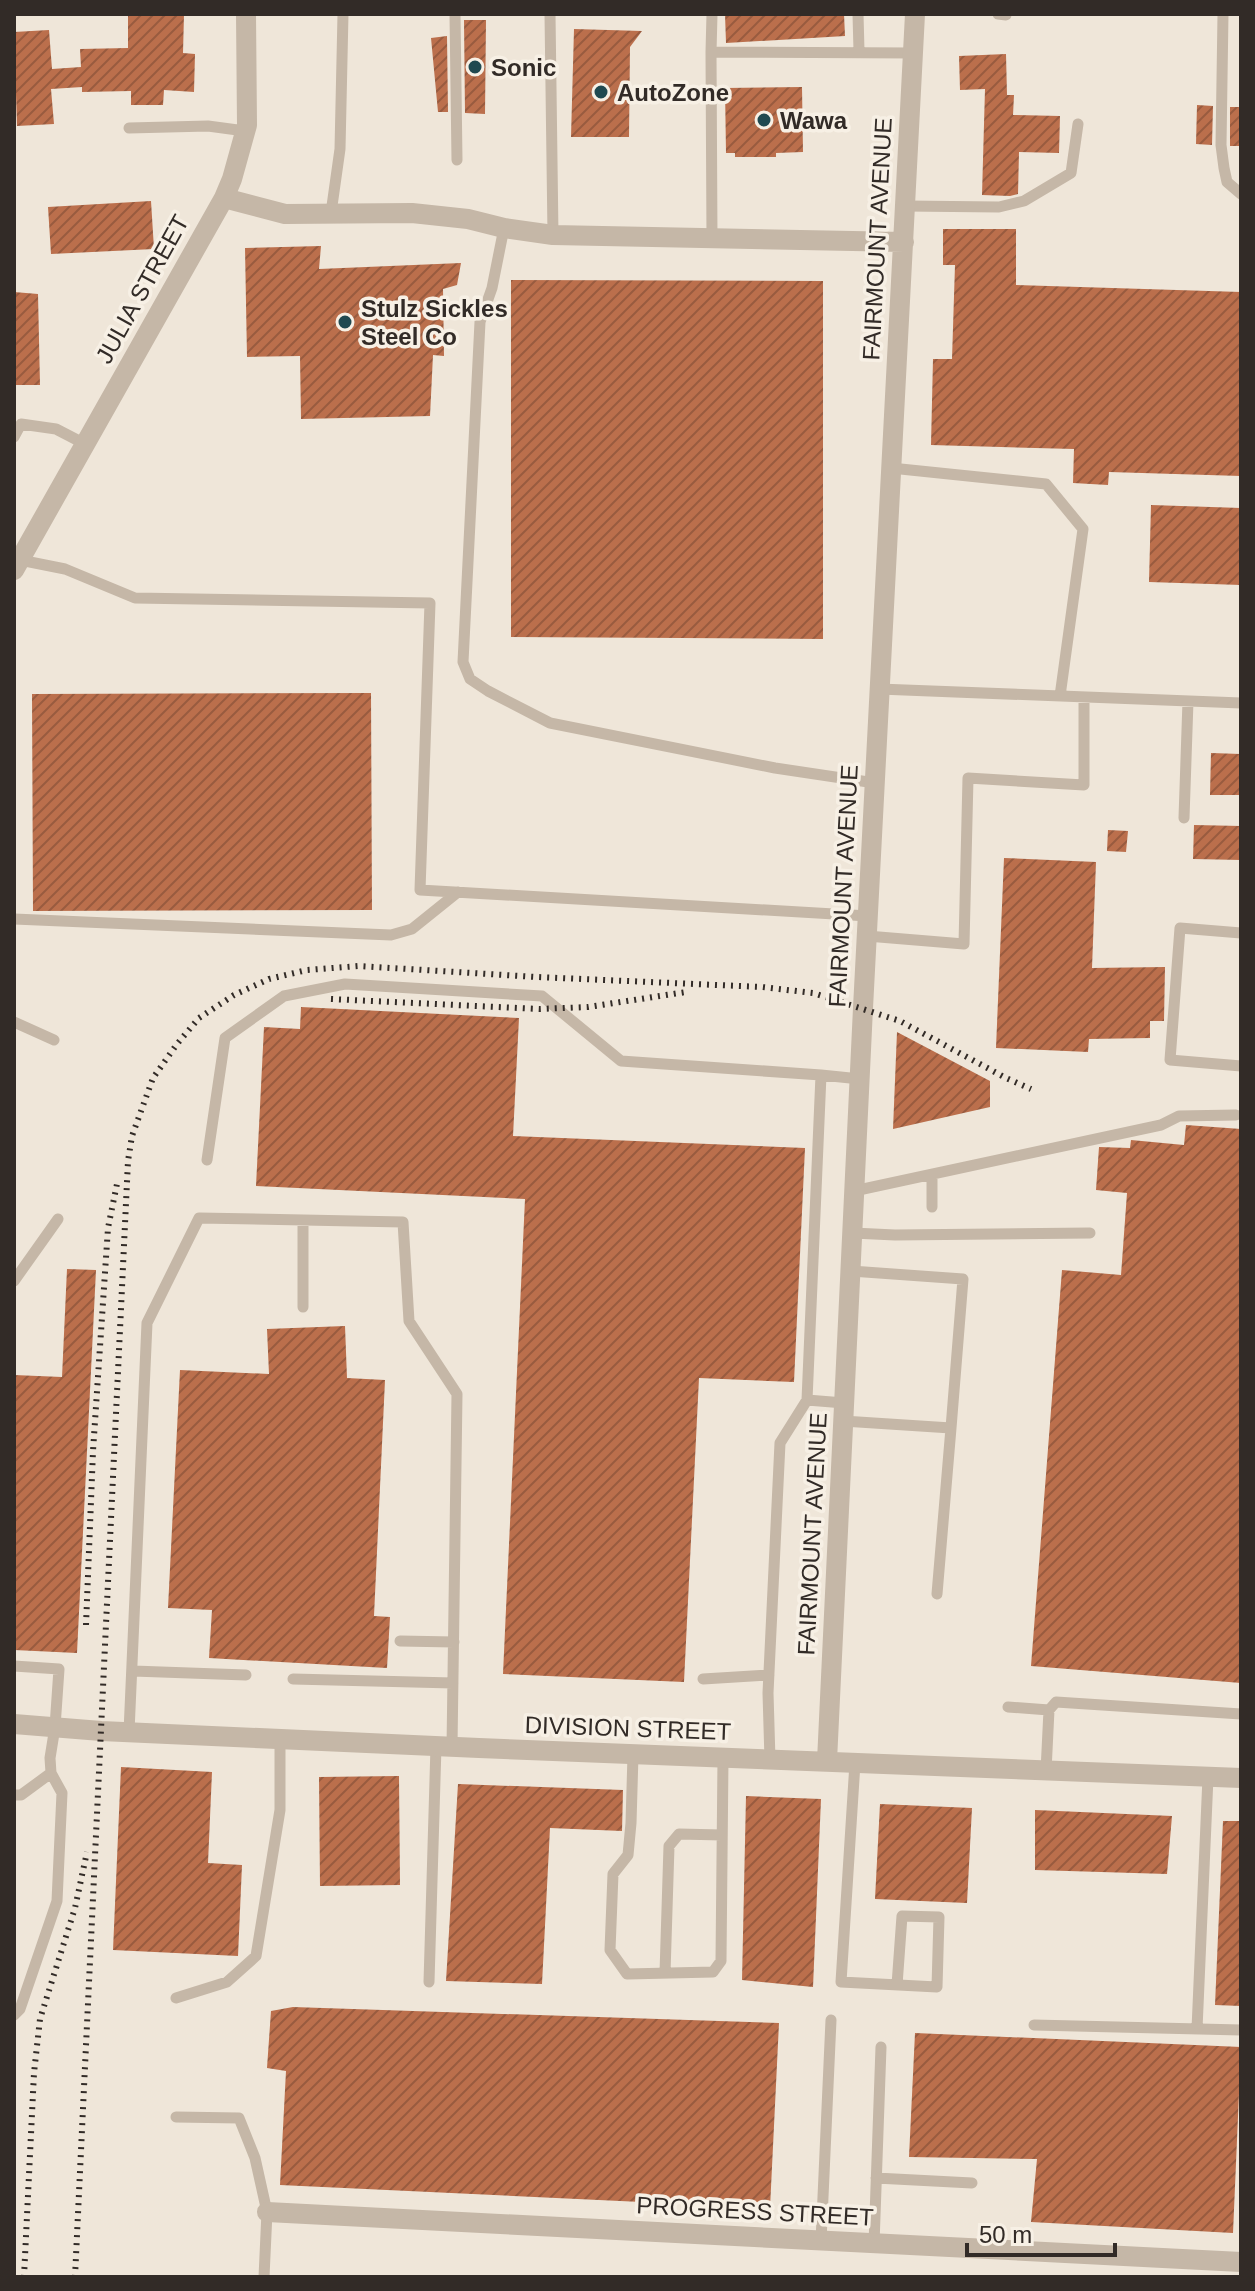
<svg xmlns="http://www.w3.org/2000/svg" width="1255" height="2291" font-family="Arial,sans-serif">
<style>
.building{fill:url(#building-hatch)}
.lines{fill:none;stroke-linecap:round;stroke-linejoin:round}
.service{stroke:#c5b7a7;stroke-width:11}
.minor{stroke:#c5b7a7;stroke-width:20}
.rail{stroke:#322b27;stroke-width:6;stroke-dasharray:2 6;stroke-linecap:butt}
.poi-dot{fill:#204950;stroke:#f7f0e5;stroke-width:3}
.labels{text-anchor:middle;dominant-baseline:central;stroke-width:7;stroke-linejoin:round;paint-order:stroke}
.poi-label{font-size:24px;font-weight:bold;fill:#322b27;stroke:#f7f0e5;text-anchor:start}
.street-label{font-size:24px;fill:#322b27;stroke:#f7f0e5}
</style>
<defs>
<pattern id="building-hatch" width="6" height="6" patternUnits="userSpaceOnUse" patternTransform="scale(2)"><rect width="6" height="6" fill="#bb6f4c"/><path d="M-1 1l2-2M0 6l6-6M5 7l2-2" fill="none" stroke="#995b3f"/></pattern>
</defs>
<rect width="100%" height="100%" fill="#efe6d9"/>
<path class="building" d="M128,14H184L183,53L195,54L194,92L164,90L163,105H131V91L82,92V87L51,89L54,124L17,126L14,32L49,30L52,69L81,67L80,49L128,48Z
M725,14H844L845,36L726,43Z
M464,20H486L485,114L465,113Z
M574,29L642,31L630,47L629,137H571Z
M447,36L448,112H438L431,38Z
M1006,54L1007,95H1014L1013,115L1060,116L1059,153L1019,152L1018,194L1010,196L982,195L985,89L960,90L959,56Z
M802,87L803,152L776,153V157H735V153H726L725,88Z
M1197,105L1213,106L1212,145L1196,144Z
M1230,107H1241V146H1230Z
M151,201L154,249L51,254L48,207Z
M943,229H1016V285L1241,292V476L1109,472L1108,485L1073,483L1074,449L931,445L933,359H952L955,265H943Z
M321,246L319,269L461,263L457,285L443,289L444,356L433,355L430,416L301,419L300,356L247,357L245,248Z
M511,280L823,281V639L511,637Z
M14,292L38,294L40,385H14Z
M1151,505L1241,508V585L1149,582Z
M371,693L372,910L33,911L32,694Z
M1211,753L1241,754V795H1210Z
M1194,825L1241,826V860L1193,859Z
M1108,830L1128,831L1126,852L1107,851Z
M1004,858L1096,862L1092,968L1165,967L1164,1021H1150V1038L1089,1039L1088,1052L996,1048Z
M301,1007L519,1018L513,1136L805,1148L794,1382L699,1378L684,1682L503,1674L525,1199L256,1186L264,1027L300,1029Z
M897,1032L990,1081V1107L893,1129Z
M1186,1125L1241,1129V1683L1031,1666L1062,1270L1121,1275L1127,1193L1096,1190L1099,1147L1130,1148L1131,1140L1184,1145Z
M67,1269L96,1270L77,1653L14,1650V1375L62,1377Z
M345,1326L347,1378L385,1380L374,1616L390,1617L387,1668L209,1658L212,1610L168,1608L180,1370L269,1374L267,1329Z
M121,1767L212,1772L208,1863L242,1865L238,1956L113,1950Z
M399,1776L400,1885L320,1886L319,1777Z
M458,1784L623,1790L622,1831L550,1828L542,1984L446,1981Z
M746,1796L821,1799L813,1987L742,1980Z
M880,1804L972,1808L967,1903L875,1899Z
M1035,1810L1172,1816L1167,1874L1035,1870Z
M1223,1821H1241V2006L1215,2005Z
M293,2007L779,2023L770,2208L280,2185L286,2071L267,2068L271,2011Z
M915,2033L1241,2047L1233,2233L1031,2222L1037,2159L909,2157Z"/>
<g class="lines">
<path class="service" d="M455,14L457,160
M550,14L553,235
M712,14L711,52L913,53
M858,14L859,51
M998,14L1006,15
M1223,14L1221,145L1224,168L1227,182L1241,194
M711,52L712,240
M129,128L208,126L245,131
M905,206L999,207L1024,201L1071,173L1078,124
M331,213L340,149L343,14
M504,228L492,288L480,322L463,662L470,679L488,691L550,723L775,768L875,783
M14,437L21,424L56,429L85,444
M891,468L1046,484L1083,529L1060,696
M20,560L65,569L135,598L430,603L420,890L868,916
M879,689L1241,703
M1184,818L1188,701
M14,919L391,935L412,929L458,892
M1241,933L1180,928L1170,1060L1241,1066
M867,936L964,944L968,778L1084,785V697
M14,1022L54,1040
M207,1160L225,1038L284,996L345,984L542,996L621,1061L821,1075
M854,1191L1161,1125L1179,1116L1236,1115
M932,1207V1174
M853,1233L895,1235L1090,1233
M851,1271L963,1279L951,1428
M14,1281L58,1219
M303,1307V1220
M807,1400L821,1075L860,1079
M843,1421L951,1428L937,1594
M400,1641L454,1642
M14,1666L59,1669L55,1727L50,1758L51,1773L21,1795H14
M133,1671L246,1675
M293,1679L453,1683
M703,1679L769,1675
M1008,1707L1049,1710
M129,1732L147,1323L199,1218L403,1222L409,1321L457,1394L452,1747
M633,1755L631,1823L628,1855L613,1874L610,1950L627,1974L713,1972L721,1961L723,1758
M770,1760L768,1693L780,1443L807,1400L844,1403
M855,1763L841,1982L937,1987L939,1917L902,1916L897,1985
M1046,1771L1049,1710L1056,1702L1241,1714
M665,1973L669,1846L679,1834L722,1835
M429,1982L436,1746
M176,1998L227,1982L256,1956L280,1810V1739
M14,2015L20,2009L57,1901L62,1793L51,1773
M1034,2025L1241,2030
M1197,2029L1208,1777
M176,2117L239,2118L255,2158L267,2212L264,2277
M876,2178L972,2183
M821,2241L831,2020
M874,2244L881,2047"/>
<path class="minor" d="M224,198L285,214L412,213L468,219L504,228L553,235L904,242
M14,570L224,198L232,179L247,125L246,14
M14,1724L101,1731L479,1748L1241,1778
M827,1761L863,1008L915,14
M267,2212L1241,2262"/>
<path class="rail" d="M331,999L539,1009L588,1007L686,992
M86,1625L93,1451L108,1228L118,1179
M24,2277L34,2073L40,2019L75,1908L87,1852
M75,2277L128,1161L132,1136L153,1078L177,1044L199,1018L234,995L269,979L307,970L359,966L537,977L762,987L813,993L900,1021L1006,1078L1031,1089"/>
</g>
<g class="poi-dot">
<circle cx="475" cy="67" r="8"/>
<circle cx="601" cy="92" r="8"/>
<circle cx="764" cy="120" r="8"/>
<circle cx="345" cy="322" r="8"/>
</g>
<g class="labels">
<g class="poi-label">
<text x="491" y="67">Sonic</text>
<text x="617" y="92">AutoZone</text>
<text x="780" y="120">Wawa</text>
<text x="361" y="308">Stulz Sickles<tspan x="361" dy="28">Steel Co</tspan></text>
</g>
<g class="street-label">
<text transform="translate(877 239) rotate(-87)">FAIRMOUNT AVENUE</text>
<text transform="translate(142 289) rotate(-61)">JULIA STREET</text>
<text transform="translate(843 886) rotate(-87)">FAIRMOUNT AVENUE</text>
<text transform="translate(812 1534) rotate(-87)">FAIRMOUNT AVENUE</text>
<text transform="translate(628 1728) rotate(2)">DIVISION STREET</text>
<text transform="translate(755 2211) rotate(3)">PROGRESS STREET</text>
</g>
</g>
<rect width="1255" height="2291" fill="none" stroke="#322b27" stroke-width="32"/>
<path d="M967 2243v12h148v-12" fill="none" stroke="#322b27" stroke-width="4"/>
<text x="979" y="2243" font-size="24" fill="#322b27" stroke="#f7f0e5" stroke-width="6" paint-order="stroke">50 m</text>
</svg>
